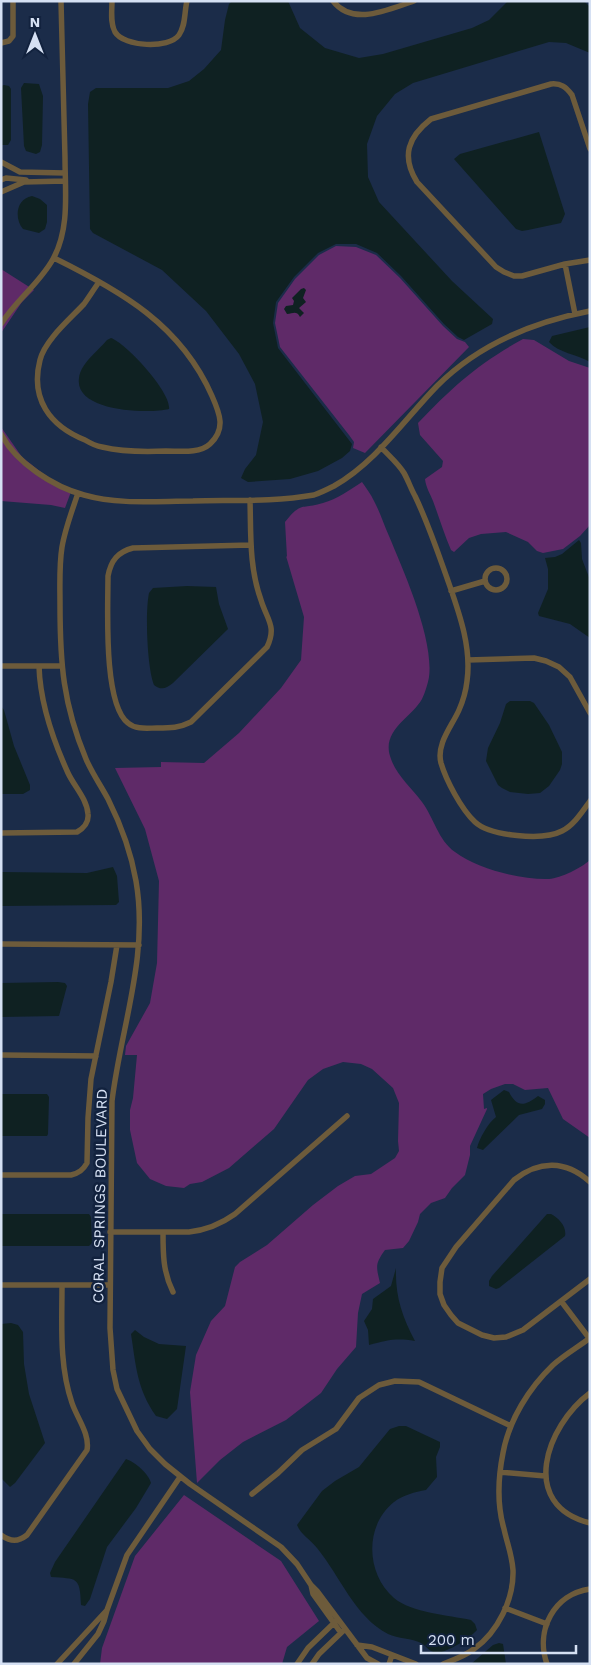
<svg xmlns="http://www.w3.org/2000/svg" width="591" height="1665" font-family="'Work Sans',sans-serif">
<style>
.green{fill:#5f2a68}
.water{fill:#0f2122}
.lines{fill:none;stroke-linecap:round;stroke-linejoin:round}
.minor{stroke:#6d5b3b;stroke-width:5.5}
.labels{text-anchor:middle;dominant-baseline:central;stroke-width:5;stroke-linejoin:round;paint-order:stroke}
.street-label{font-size:15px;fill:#d5e0f3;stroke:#12223e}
</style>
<rect width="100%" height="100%" fill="#1b2c49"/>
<path class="green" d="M336,246L356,247L376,255L400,278L443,326L457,339L465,342L469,347L365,453L353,448L354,442L349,435L280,347L275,323L278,303L295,279L319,255Z
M1,269L34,290L22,302L1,333Z
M523,339L534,340L569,361L590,368V525L580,536L563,549L543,553L537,551L528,542L506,532L481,534L469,538L454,552L451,550C444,534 439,517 433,501C430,493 426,488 425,479L442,467L443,461L420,435L418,423C452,387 479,363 523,339Z
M1,427L22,457L52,481L72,489L65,508L51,505L1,501Z
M362,482C366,488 371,494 374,501C380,512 384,525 389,536C404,572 434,639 429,677C428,683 425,693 422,699C412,717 382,730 390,756C395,774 411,787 422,802C434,818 438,840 455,852C478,869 521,880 549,879C561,878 581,868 590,860V1138L563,1119L548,1088L525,1090L513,1084H505L491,1089L483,1094L484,1109L487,1108V1109L470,1146V1155L465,1175L452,1188L445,1198L431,1203L420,1214L418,1222L409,1241L403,1248L385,1250C375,1264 376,1266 380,1283L362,1294L358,1313L356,1347L337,1369L321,1393L286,1420L243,1442L220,1460L197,1483L190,1392L196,1355L211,1321L225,1306L235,1267L240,1262L267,1245L313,1205L338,1186L355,1176L371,1174L395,1158L399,1151L398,1141L399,1103L393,1088L372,1069L361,1064L343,1062L323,1069L308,1080L274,1129L229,1168L202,1182L190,1184L184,1188L166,1186L150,1179L137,1163L130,1130V1110L133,1098L137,1055H125L126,1046L150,1003L157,963L159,881L145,829L115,768L161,767V762L204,763L239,733L281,688L301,660L304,617L286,556L287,557L285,522C302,501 300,510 323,503C337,499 350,490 362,482Z
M184,1495L281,1561L319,1621L287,1647L282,1664H100L102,1648L135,1556Z"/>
<path class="water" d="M232,1H288L300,28L325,48L359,58L383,54L472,28L489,20L508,1H584L590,7V53L566,43L549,42L413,83L395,94L377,116L367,144L368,177L379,202L452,281L493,319L492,324L464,340L458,337L444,324L401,276L377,253L356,244H336L318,253L294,277L276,302L273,323L278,348L352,444L350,451L342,458L318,471L290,479L248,482L241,478L245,469L256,455L263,422L255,384L239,354L206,311L162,270L93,233L90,229L88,104L90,92L96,88H168L189,81L204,69L221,50L225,20L229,4Z
M24,83L39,84L43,96L42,145L40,152L36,154L26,151L24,146L21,88Z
M4,85L9,86L11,89V140L8,145H2L1,86Z
M539,132L565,214L561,223L528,230L522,231L516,229L454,159L460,154Z
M32,196L40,199L47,205V222L45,229L39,233L23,229C14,218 16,199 32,196Z
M304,288L306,290L303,298L306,302L299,308L304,313L300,317C296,310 293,314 287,314L284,309L286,306L293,305L294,301L292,298L301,289Z
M590,327V362C576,354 559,353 549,342L552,336Z
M111,338C126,343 172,393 169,409C149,414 74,412 79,378C81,363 98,351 107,340Z
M579,540L581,543L582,559L590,580V638L570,624L539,616L538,613L548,589V569L545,558L555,557L562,554Z
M187,586L216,587L219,604L228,629L173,683C167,688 161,691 154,685C147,667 145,612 149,593L153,588Z
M510,701H530L534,703L549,725L562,752V764L560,770L549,786L540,793L528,794L510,792L502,788L498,785L486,761L488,748L500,723L506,704Z
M1,706L4,710L14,746L30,785V790L23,794H1Z
M113,867L117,876L119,902L116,905L1,906V872L87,873Z
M58,982L65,983L67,986L59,1016L1,1017V983Z
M504,1090L509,1092C517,1108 525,1106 538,1096L545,1100V1104L542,1109L519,1115L483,1150L477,1148C479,1139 488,1123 496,1117L491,1100Z
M1,1094H47L49,1097L48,1134L47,1136H1Z
M1,1214H89L91,1217L92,1243L89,1246H1Z
M547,1214H551C559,1218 567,1227 565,1236L499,1288L496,1289L489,1286V1281L492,1276Z
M396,1268C395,1295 402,1317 415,1341C396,1338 388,1340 369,1345L368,1330L364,1321L372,1309L373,1299L391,1286Z
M11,1323L18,1325L23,1332L24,1364L29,1394L45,1443L15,1483L10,1487L1,1478V1324Z
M135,1330L144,1337L159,1344L186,1346L177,1409L167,1419L156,1416C137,1389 136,1366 131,1334Z
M399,1426H406L440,1442V1447L436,1457L437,1477L426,1490C415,1492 403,1495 394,1502C364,1526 366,1574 394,1598C412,1613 448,1615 471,1620L475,1624L477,1630C470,1638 448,1652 437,1653C431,1653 426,1646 421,1643C412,1638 398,1639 388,1634C355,1617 340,1576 317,1548C311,1540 301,1535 297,1525L322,1491L335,1481L359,1467L390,1429Z
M126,1459C135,1462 149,1474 151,1483L136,1508L107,1547L90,1599L85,1606L81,1605C80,1576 77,1579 51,1577L50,1573L55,1562Z
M499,1643L503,1644L506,1664H471L493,1645Z"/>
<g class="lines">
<path class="minor" d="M112,1C112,11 110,23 115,32C124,47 169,49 179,35C186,25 184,13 187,1
M333,1C353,27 389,9 414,1
M1,43L9,41L13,36V1
M590,149L572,95C566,87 561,83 551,84L431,119C408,137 401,156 417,182L496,267L504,272L514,276H522L565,264L590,260
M1,162L20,172L65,173
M1,180L6,178L26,180
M1,192L24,182L65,181
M54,258C121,291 181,325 212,396C220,414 226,429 210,444C199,454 180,451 166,451C145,452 123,452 102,447C96,446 90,443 85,440C50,426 30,399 40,360C45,340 70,319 84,304C89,297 94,289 99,282
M565,264L575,314
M1,324C16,300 40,283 53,259C70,229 65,191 65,158C64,105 62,53 61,1
M1,434C16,463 54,487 84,495C119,505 157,501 193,501C233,500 274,502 314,495C320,493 328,489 334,486C376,462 404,420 437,386C478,345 533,322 590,311
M381,447C388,455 398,463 404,473C408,480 411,489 415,496C428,523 437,550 447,578C458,610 472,646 467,681C466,690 463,701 459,710C452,726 436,744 441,763C446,780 461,809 475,822C490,836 543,841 562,831C574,825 582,812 590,801
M78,493C72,511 65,529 62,547C59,566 60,585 60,604C60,663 63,704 86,759C92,773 101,786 108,799C121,825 131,852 136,881C149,956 121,1027 112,1101L110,1328L113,1370L117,1389L137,1431L150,1449L165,1464L190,1484L281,1547L297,1564L311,1585L313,1594L341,1633
M250,500C251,533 249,567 261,600C267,620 277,626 267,647L191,722C179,728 171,728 157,728C148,728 136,730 128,723C103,704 108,607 108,576C111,560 118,552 133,548L251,545
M485 579a11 11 0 1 1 22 0a11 11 0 1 1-22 0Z
M451,591L485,581
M468,660L534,658L546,661L559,667L570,677L590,713
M1,666H61
M1,833L77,832C84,828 89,823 88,814C87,799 74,786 68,773C53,740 40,703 39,666
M1,944L139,945
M1,1055L96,1056
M1,1175H71C79,1173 83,1170 87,1163L88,1118L91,1079L111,982L117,945
M590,1182C566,1160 539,1160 514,1180L456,1247L442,1268L440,1282V1294L444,1305L451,1315L458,1323L482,1335L494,1338L506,1337L523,1330L590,1279
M110,1232H189C207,1230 221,1224 235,1214L347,1116
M163,1232C163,1254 163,1272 173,1292
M1,1285H110
M561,1301L589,1338
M590,1393C546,1426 518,1505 590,1523
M500,1472L545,1476
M252,1494L278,1473L302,1450L336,1429L359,1398L379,1385L395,1381L419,1382L511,1426
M1,1535C11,1542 18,1542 27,1535L87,1450C90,1434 77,1418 72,1403C59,1365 62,1325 62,1285
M311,1585L317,1591L367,1658L378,1664
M505,1608L547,1624
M357,1645L372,1647L416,1664
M57,1664L107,1610
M74,1664L98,1634L104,1621L107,1610L127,1555L180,1477
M297,1664L308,1648L336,1621
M312,1664L319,1654L343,1631
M389,1664L392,1655
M443,1664C454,1660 465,1656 474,1649C498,1632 514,1599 513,1570C512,1555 507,1543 504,1529C497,1505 498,1478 503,1453C509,1420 529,1388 553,1365C564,1355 578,1347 590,1338
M547,1664C535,1630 554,1594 590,1589"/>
</g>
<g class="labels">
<g class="street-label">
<text transform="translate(100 1196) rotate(-89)">CORAL SPRINGS BOULEVARD</text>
</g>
</g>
<rect width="591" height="1665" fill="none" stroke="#d5e0f3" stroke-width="5"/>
<g transform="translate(35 35)" stroke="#12223e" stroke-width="4" paint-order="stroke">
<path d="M0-4L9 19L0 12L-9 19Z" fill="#d5e0f3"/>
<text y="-8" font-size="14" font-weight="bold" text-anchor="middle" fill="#d5e0f3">N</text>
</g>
<path d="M421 1645v8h155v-8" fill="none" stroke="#d5e0f3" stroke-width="2.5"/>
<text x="428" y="1645" font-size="15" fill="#d5e0f3" stroke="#12223e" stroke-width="4" paint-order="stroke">200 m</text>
</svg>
